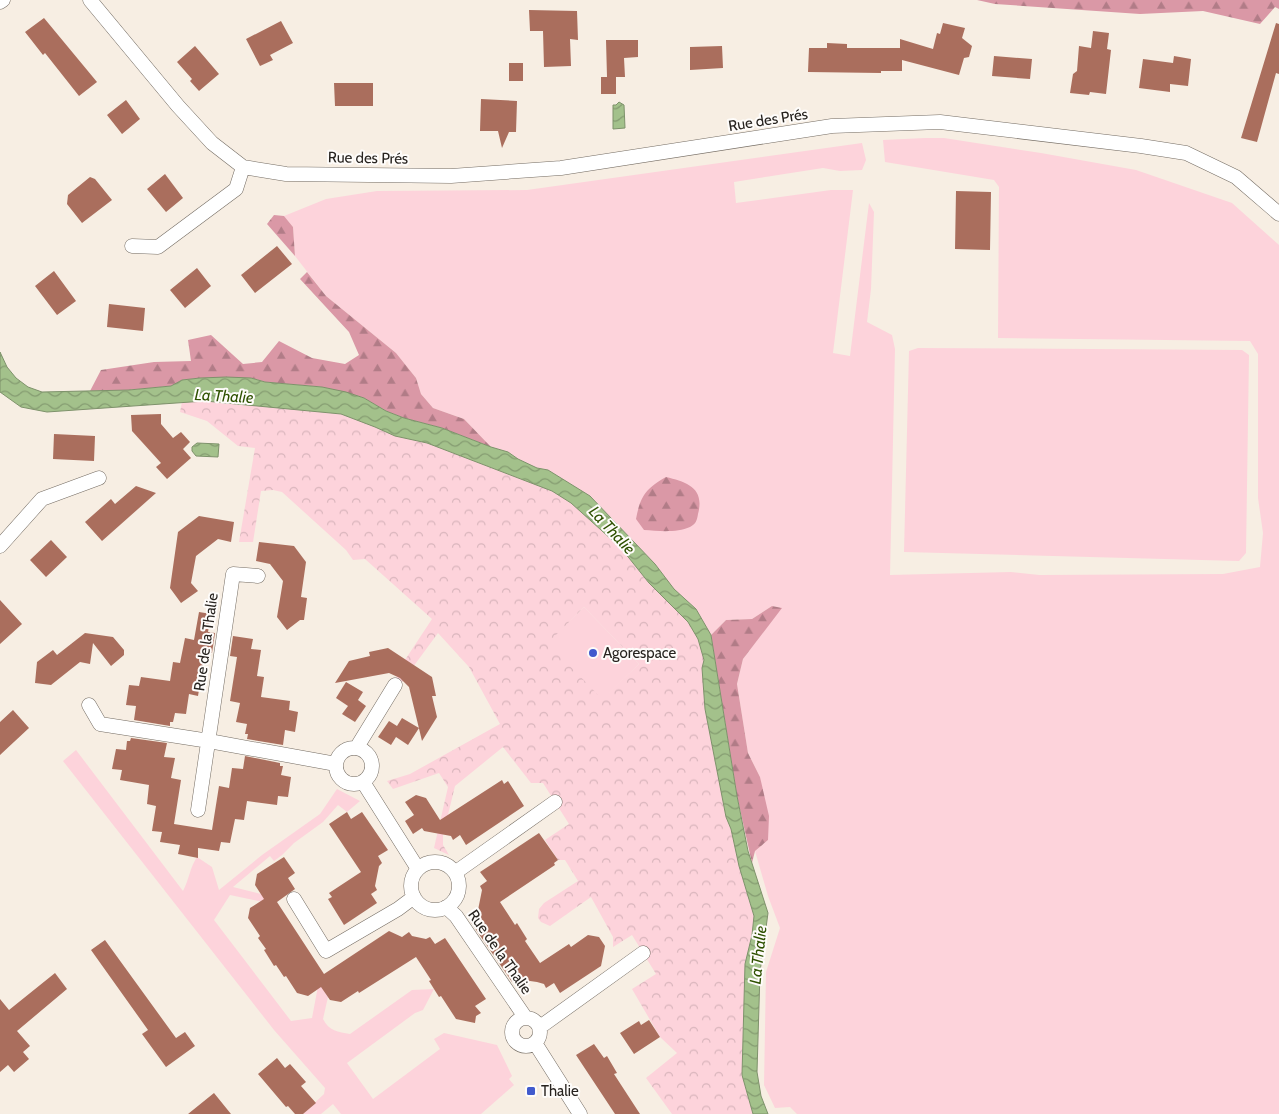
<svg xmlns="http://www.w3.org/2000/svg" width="1279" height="1114" font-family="Cabin,sans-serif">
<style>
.green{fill:#fdd3db}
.forest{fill:url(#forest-firs)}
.park{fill:url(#park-crowns);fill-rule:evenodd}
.water{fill:url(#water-waves);stroke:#7e926b}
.building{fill:#aa6e5d}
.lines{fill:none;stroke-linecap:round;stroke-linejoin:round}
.minor-casing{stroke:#746c63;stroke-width:15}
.minor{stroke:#fff;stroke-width:14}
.poi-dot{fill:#415acd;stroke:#fefcfa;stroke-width:2}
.labels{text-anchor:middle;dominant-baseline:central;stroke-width:4;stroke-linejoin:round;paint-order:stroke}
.street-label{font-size:15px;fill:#27231f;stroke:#fefcfa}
.poi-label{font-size:15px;fill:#27231f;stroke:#fefcfa;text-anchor:start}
.water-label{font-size:16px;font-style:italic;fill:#2e5100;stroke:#fefcfa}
</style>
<defs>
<pattern id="forest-firs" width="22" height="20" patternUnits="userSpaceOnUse" patternTransform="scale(1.25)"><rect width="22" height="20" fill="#da98a6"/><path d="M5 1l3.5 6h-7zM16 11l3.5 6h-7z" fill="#b17c87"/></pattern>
<pattern id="park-crowns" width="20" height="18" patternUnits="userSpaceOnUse" patternTransform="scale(1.25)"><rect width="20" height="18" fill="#fdd3db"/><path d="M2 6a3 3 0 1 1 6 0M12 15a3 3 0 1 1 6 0" fill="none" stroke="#d9b5bc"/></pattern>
<pattern id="water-waves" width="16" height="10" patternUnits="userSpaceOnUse" patternTransform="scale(1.25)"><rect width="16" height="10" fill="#a3c18b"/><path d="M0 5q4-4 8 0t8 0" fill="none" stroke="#859c71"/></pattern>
</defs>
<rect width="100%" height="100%" fill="#f7eee3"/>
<path class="green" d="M925,138H944L1041,153L1136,170L1232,203L1279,245V1114H797L790,1107L775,1108L764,1085L766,972L780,928L768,896L755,851L768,840L760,777L748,753L737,684L743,659L781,608L772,606L752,619L726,620L711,635L696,609L674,589L655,564L590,496L548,470L537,468L518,459L508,452L491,447L464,419L433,408L421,394L416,378L396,353L326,296L295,256L293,227L284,216L326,199L377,191L527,190L862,143L866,160L862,170L840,171L823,168L734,182L736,203L831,190H853L833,353L850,356L869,203L874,212L871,289L867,322L892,335L895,349L890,575L1011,572L1039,575L1223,574L1260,567L1263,533L1258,498V354L1250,341L998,338L999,187L994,180L885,162L883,140Z
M918,348L1242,350L1249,355L1246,553L1239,561L904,552L909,351Z
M584,607L639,664L602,700L547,643Z
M76,750L183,891C189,880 190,867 197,857L212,867L219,890L262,855L320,814L337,789L360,801L347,812L338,805L323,822L294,843L282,855L274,861L270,856L233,887L269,896L268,903L230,895L214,920L291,1021L312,1018L319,981L325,983L324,991L328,997L323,1019C329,1031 338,1032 350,1034L412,990L434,989L423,1010L415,1013L347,1063L373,1099L440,1049L434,1039L444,1033L497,1045L512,1076L509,1079L514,1085L481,1114H341L333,1104L321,1114H303L324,1094L325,1088L274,1030L63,761Z"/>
<path class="forest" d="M977,0H1279V9L1275,7L1260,24L1203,11L1140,14L995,4Z
M274,215L284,216L293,227L295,256L267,224Z
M307,272L326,296L396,353L416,378L421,394L433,408L464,419L491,447L442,428L404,418L386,411L364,398L322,387L265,382L251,378H200L182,380L171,386L129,390L90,391L101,370L154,362L191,361L188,340L211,335L243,364L262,362L279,341L312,358L345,364L359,355L349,332L300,279Z
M666,477C687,482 705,488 698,514C697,520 696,524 690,527C677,533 658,531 644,530L636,519C640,497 646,488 666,477Z
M772,606L782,608L743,659L737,684L748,753L760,777L769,816L768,840L755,851L752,863L737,796L711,635L726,620L752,619Z"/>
<path class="park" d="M205,401L341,414L375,427L395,436L427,443L518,477L552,491L571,503L621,548L649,583L688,622L698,639L704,660L702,668L705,709L726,817L731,829L739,866L754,916L752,935L745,964L742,1075L753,1114H672L646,1078L677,1053L660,1037L632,989L656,974L632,935L613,947V937L591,897L550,926L541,922L538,918L539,909L544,903L578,881L565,860H558L545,840L569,824L543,783H531L503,747L455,786L443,835V845L449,855L434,848L448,787L439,773L393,789L387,781L410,774L500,724L469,667L438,633L402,682L396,678L406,661L405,660L432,619L365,559L353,560L346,550L282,492L273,490L261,491L253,542H239L255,448L238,446L207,421L180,412L182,402ZM584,607L639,664L602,699L548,643Z"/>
<path class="water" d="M619,102L624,105L625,128L613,129V105H616Z
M0,352L7,367L16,378L28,387L42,392L129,390L171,386L182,380L200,378L226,377L251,378L265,382L322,387L346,392L364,398L386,411L404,418L442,428L491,447L508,452L518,459L537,468L548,470L590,496L655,564L674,589L696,609L711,635L737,796L748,851L768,913L760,972L757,1072L761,1096L768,1114H753L742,1075L745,964L752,935L754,916L739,866L731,829L726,817L705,709L702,668L704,660L698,639L688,622L649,583L621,548L571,503L552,491L427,443L395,436L375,427L341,414L205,401L47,412L21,407L0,392Z
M197,443L219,444L218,457L196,456L192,451V447Z"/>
<path class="building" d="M529,10L577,11L578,40L570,39L571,66L544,67L543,31H530Z
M44,18L97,82L79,96L45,53L43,55L25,32Z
M281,21L293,43L270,55L273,60L260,66L246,39Z
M943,23L965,28L962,38L972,46L969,57L964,58L959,75L902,60V71H881V73L808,72L809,48H827V43L847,44V48H900V39L933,49L937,33L940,34Z
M1276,23L1279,24V74L1276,73L1257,142L1241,138Z
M1093,31L1109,33L1107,49L1111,50L1106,94L1090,92L1089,95L1070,93L1073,74L1077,71L1079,46L1091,48Z
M606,40H638V57L624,58L625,77H616V94H601V77H607Z
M195,46L219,74L199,91L190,81L192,79L177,62Z
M722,46L723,68L690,70V47Z
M994,56L1032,59L1030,79L992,76Z
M1174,56L1191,59L1188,86L1170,84V92L1139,88L1143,59L1173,63Z
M509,63H523V81H509Z
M334,83H373V106H335Z
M481,99L517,101L516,132H509L502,148L498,131H480Z
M126,100L140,119L122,134L107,115Z
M165,174L183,198L166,212L147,189Z
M90,177L95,179L112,200L82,223L67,204L68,195Z
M956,191L991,192L990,250L955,249Z
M277,246L292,264L255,293L241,275Z
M197,268L211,286L185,308L170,290Z
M54,271L76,301L57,315L35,286Z
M109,304L145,308L143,331L107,327Z
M161,414V424L173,438L181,432L190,442L183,449L191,458L167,479L156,467L161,463L132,431L131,415Z
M54,434L95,436L94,461L53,459Z
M136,486L156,493L102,541L85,522L111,499L115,504Z
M199,516L234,522L231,542L218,539L196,556L191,583L198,591L181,603L170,588L178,532Z
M51,540L67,557L46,577L30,560Z
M259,542L294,546L306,562L301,597L307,598L304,620H300L287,630L277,617L283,581L270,564L256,561Z
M0,600L22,624L0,644Z
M199,612L211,614L208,632L215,633L212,653L205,652L198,696L189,694L186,714L175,713L173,722H170V726L134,720L136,706L126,705L129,685L139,686L141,677L170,681L173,662L180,663L185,638L194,640Z
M85,633L113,637L124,650V655L111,666L93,643L90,664L80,662L51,685L35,683L37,662L53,650L57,655Z
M233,636L253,639L251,649L261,650L257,676L264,677L261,697L290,701L289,710L298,712L295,732L285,730L283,745L247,739L248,734H245L247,724L236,722L240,703L230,701L237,657L230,656Z
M388,648L432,677L436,696H432L437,717L422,741L409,687L400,678L389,673L335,683L349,661L370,656L369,652Z
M346,682L363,692L358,700L366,706L355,722L342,714L348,706L336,698Z
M13,710L29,728L0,755V722Z
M402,718L419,728L408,745L396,737L391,745L378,737L389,721L397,726Z
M131,738L167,743L164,757L175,758L171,778L181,780L174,824L212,830L219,786L229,788L232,768L243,769L245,756L280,763V766H283L281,775L291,777L288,797L278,796L277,805L247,801L244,820L235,819L230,843L221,842L219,851L198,848V858L178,854L180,845L160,842L162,832L152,831L156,806L147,804L149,785L120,780L122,770L112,769L116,749L126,750L127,741H130Z
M502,780L504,784L508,781L524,806L466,845L460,835L453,840L451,836L424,831L422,828L413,834L405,821L414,815L405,802L416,795L426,798L440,820Z
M347,812L351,819L362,812L388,850L378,856L382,863L379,866L375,886L377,890L371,894L377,903L344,925L328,899L332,897L329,893L361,872L329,824Z
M539,833L558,860L554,863L555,865L500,902L515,925L517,923L527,939L525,941L540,963L569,944L571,947L588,935L599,937L605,946L601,966L560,993L554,983L546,988L544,984L537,982L530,981L526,983L521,976L512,982L470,921L481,915L478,910L482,890L480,886L487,881L480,872Z
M284,857L295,873L288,878L295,889L277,902L324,974L389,931L402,937L409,932L412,936L426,939L430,937L435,944L445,938L486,999L475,1006L481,1013L476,1016L475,1023L456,1019L441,996L439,997L429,981L431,980L416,957L359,993L358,991L341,1002L330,1000L321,987L308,996L297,993L286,976L284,977L276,965L274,966L264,950L266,949L258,938L260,936L248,918L250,908L264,899L255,885L257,874Z
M105,940L176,1038L185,1032L195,1046L166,1067L142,1034L148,1030L91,950Z
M55,973L67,989L17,1031L30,1046L23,1052L29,1059L14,1072L8,1065L0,1072V999L9,1010Z
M649,1020L660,1037L634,1054L620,1033L639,1021L641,1025Z
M594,1044L604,1058L607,1056L617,1073L614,1074L640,1114H615L576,1055Z
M277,1058L285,1068L290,1064L306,1082L301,1086L316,1103L303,1114H295L288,1106L286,1107L258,1074Z
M214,1093L231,1114H188Z"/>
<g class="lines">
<g class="minor-casing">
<path id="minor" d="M90,0L178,106L212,143L243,167L286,174L451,176L561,168L832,126L940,122L1141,146L1186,153L1236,177L1279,214
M0,2L3,0
M132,246L158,247L236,189L243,167
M0,546L42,499L99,478
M89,705L100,724L209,741L336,764
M357,747L395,685
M336 766a18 18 0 1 1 36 0a18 18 0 1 1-36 0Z
M363,782L418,869
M198,810L233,574L258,576
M411 886a24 24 0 1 1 48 0a24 24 0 1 1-48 0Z
M456,872L555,802
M294,899L326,951L398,909L414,897
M446,907L456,916L525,1017
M512 1032a14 14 0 1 1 28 0a14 14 0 1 1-28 0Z
M540,1027L643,953
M535,1043L580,1114"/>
</g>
<use href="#minor" class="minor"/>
</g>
<g class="poi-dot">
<circle cx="593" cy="653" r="5"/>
<rect x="526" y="1086" width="10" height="10" rx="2.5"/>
</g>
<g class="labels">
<g class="street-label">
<text transform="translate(768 120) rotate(-9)">Rue des Prés</text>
<text transform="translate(368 158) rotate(1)">Rue des Prés</text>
<text transform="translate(206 642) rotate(-82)">Rue de la Thalie</text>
<text transform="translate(500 952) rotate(55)">Rue de la Thalie</text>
</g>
<g class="poi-label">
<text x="603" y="653">Agorespace</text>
<text x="541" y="1091">Thalie</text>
</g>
<g class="water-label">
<text transform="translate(224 396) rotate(3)">La Thalie</text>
<text transform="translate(612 530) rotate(47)">La Thalie</text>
<text transform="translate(758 955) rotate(-84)">La Thalie</text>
</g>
</g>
</svg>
